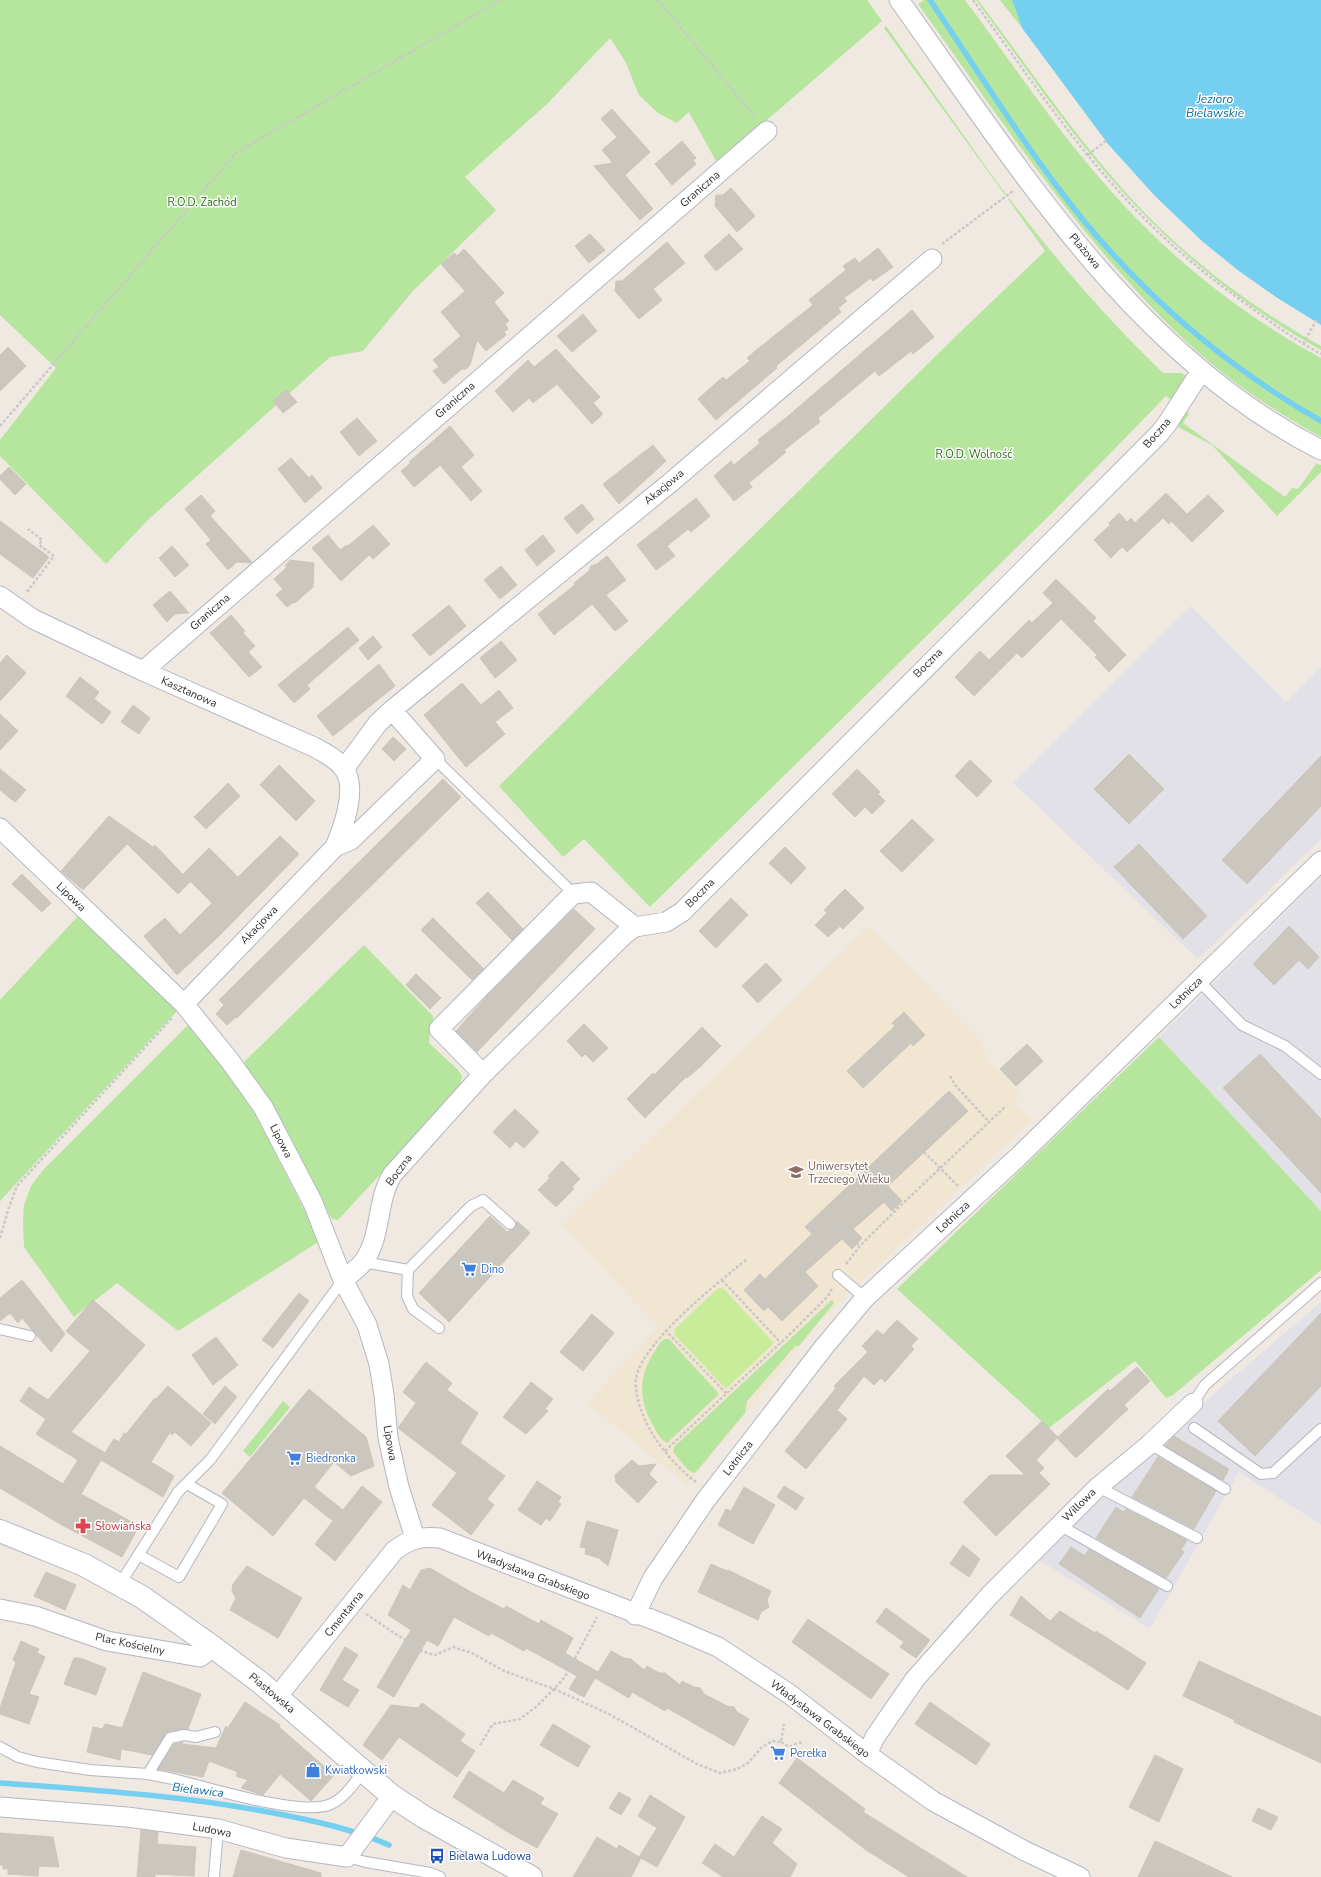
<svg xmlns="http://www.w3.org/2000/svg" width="1321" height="1877" font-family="'Nunito Sans',sans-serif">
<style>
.industrial{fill:#e3e1e8}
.education{fill:#f0e6d1}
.green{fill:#b6e59e}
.pitch{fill:#c9ec9a}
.water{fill:#75cff0}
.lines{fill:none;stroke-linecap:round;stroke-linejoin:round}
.stream{stroke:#75cff0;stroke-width:5.5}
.building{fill:#cbc7bf;stroke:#cbc5ba}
.service-casing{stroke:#b4b7c1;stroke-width:12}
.minor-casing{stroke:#b4b7c1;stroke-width:21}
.secondary-casing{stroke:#b4b7c1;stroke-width:24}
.path{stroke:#c9c9c9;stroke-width:2.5;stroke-dasharray:3 2;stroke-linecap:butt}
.service{stroke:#fff;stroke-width:10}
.minor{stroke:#fff;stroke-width:19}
.secondary{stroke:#fff;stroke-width:22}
.labels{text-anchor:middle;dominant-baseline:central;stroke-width:3;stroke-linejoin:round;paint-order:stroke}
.street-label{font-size:11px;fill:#2e2e2e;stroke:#fff}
.park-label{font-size:11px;fill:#2c6e1b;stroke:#fff}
.education-label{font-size:11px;fill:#785e54;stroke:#fff;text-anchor:start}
.shop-label{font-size:11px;fill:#366cbe;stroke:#fff;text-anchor:start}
.health-label{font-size:11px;fill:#be3a42;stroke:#fff;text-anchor:start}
.transit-label{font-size:11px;fill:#164399;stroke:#fff;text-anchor:start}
.water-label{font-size:12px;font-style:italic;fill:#0d6fa3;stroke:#fff}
</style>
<rect width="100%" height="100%" fill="#efe9e1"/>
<path class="industrial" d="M1191,606L1286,702L1321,667V839L1198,959L1013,783Z
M1321,877V1211L1159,1037Z
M1321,1302V1525L1239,1472L1150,1629L1039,1560L1173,1429Z"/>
<path class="education" d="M869,926L981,1041L988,1060L1021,1094L1014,1102L1032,1120L822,1319L687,1485L587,1403L659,1327L562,1225Z"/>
<path class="green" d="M0,0H867L882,21L717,163L689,112L677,123L658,113L639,95L625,61L610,38L547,104L465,177L496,210L412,292L363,351L330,357L149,519L106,564L0,456V440L56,368L0,315Z
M924,0H965C1013,64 1057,131 1111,191C1170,258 1242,315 1321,358V437C1285,417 1250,395 1218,369C1178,337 1143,299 1109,260C1040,179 980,91 918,4Z
M976,0H978C1027,65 1073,134 1127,194C1182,255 1249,306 1321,346V350C1243,306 1172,249 1113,181C1063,124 1021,61 976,0Z
M1000,0H1012L1022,28Z
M886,26L996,181L1006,194L1005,195L884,28Z
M1009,198C1056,260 1107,319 1163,373H1181L1187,376L1173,401L1166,396L1053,512L650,907L584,839L563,857L499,786L953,339L1045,251L1008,199Z
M1185,410L1189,414L1183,423L1285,497L1292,488L1298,489L1316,464L1321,465V472L1277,516L1212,445L1178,427L1180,419Z
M78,916L178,1010L0,1201V1000Z
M364,945L433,1016C434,1025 429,1034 429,1043L458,1070L462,1076L459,1089L338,1220L332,1219L244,1062Z
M190,1023L251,1106L320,1241L178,1331L117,1283L74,1317L24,1247L23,1220L24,1205L31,1186L43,1170Z
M1159,1037L1321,1211V1270L1173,1395L1166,1398L1135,1361L1049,1428L897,1289Z
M832,1300L834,1303L798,1347L796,1345L747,1401L745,1413L695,1473L688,1470L673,1452L674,1447Z
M665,1339H669L719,1394L667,1443C661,1440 657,1433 654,1427C638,1401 638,1375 655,1351C658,1346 660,1341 665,1339Z
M283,1401L290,1407L250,1457L243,1451Z"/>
<path class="pitch" d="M718,1288L724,1289L774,1343L727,1388L723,1386L674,1334L675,1329Z"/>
<path class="water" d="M1012,0H1321V325L1276,297L1239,271L1203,242L1154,195L1108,144L1022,28Z"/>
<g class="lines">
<path class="stream" d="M930,0C980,74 1027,151 1084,221C1151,302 1230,369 1321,421
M0,1783C95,1790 190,1796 284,1815C319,1822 355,1830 389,1845"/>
</g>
<path class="building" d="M612,109L650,152L625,175L653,209L640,220L594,166L613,163L602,150L617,137L601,119Z
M682,141L696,158L693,160L696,164L672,185L655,164Z
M731,188L755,216L737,232L715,206L716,195H723Z
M590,234L605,250L589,263L575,246Z
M729,234L743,249L716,271L704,256Z
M667,242L685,263L653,289L662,300L639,319L615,291L616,281H622Z
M878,248L893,267L873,281L871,278L844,298L847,301L838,308L841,312L776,366L777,368L716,420L698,399L723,377L726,380L750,361L747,358L760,347L813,305L809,300L846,270L843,266L855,258L859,263Z
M464,249L504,293L494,302L509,321L505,324L508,329L504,332L506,335L486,351L477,340L470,365L466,369H462L444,384L433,371L439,367L433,360L461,336L441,312L465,291L441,264L454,253L457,256Z
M912,310L934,337L913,354L911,351L879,376L875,371L818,418L820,422L784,450L786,452L749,483L752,487L734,501L714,476L731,461L734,465L760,443L758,440L787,417Z
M583,314L597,331L572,352L557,336Z
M8,347L26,366L0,391V355Z
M556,349L600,397L593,403L603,414L592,424L557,384L533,403L529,398L513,412L495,391L528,360L534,367Z
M286,390L297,402L283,413L273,401Z
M357,418L377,441L359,456L340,432Z
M450,426L474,455L461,467L482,491L471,501L440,465L414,487L401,471L411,463L409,462Z
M653,445L666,461L619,504L603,484Z
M291,458L309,478L312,475L322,488L305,503L278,469Z
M9,467L26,484L15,495L0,479V476Z
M1166,493L1187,514L1208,495L1224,511L1192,542L1171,521L1169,524L1163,518L1127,552L1122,547L1111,558L1094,540L1110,525L1109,523L1119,513L1127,522L1131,518L1135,523Z
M201,495L215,511L210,516L252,562L250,563L237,562L228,570L206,544L211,540L185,509Z
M696,498L710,516L691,532L688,529L667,546L675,556L656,570L637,545Z
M582,504L594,519L577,534L564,518Z
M0,521L49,557L33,578L0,554Z
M373,525L390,544L373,559L369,555L341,581L312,548L328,535L340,550L347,545L348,546Z
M543,535L555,551L537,566L525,550Z
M172,546L189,565L175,577L159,558Z
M607,556L626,580L606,595L628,621L615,631L592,604L554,635L538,614L575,585L574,583L589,571L591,566L597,564Z
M290,560L314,563L313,587L295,603L294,602L287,607L276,595L283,589L274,579L286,568V565Z
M501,566L517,585L500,599L484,580Z
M1056,579L1096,618L1093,621L1126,655L1109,672L1095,657L1097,655L1061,619L1022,658L1017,653L974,696L955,677L980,651L989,660L1029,620L1032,623L1053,603L1043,593Z
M170,591L189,613L175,614L167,622L153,605Z
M449,605L466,626L430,656L412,635Z
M231,615L245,631L243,633L255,646L248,652L262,667L249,677L210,633Z
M348,627L359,640L307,685L310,689L294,703L278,685Z
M373,636L382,647L368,660L359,648Z
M501,641L517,660L495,678L480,658Z
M7,655L26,673L0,701V663Z
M379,664L395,686L333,736L317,716Z
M80,677L99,692L94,699L111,712L102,724L66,696Z
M462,683L481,705L499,690L513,708L495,722L505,734L466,767L424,715Z
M133,705L150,718L139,734L121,722Z
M0,714L18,731L0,750Z
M393,737L406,749L394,761L382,749Z
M1129,754L1164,789L1129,824L1094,789Z
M1321,756V806L1247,884L1222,860Z
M970,760L992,781L977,797L955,776Z
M279,765L315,801L296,821L260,785Z
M0,769L26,790L15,802L0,790Z
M857,769L880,792L878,794L885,801L872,814L865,807L855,817L832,794Z
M443,779L461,797L237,1018L236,1017L227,1025L216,1014L224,1005L219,1000Z
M228,783L240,796L206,829L194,817Z
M109,816L153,847L155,845L190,882L178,894L127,844L83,890L61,871Z
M912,819L934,840L902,872L880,851Z
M280,836L299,854L220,935L177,975L144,936L165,918L180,935L212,903L183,874L209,848L238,877Z
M1139,844L1207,916L1183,939L1114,867Z
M785,847L806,868L791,884L769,863Z
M22,874L51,903L42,912L12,884Z
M845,889L864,908L843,929L840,926L828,937L815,925L827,913L824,910Z
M488,892L523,929L512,940L476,903Z
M731,898L748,915L716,948L699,931Z
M574,909L595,929L477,1052L456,1031L487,996Z
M433,918L484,969L472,980L421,930Z
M1289,926L1319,957L1308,969L1299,960L1274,985L1253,964Z
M766,963L782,980L758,1003L742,986Z
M416,974L441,998L430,1009L406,985Z
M904,1012L925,1035L913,1046L911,1043L863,1088L847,1071L895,1026L892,1023Z
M584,1024L608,1048L593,1062L585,1054L582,1057L567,1041Z
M702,1027L721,1046L701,1066L687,1078L686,1077L645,1118L627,1099L653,1073L654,1075Z
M1027,1044L1043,1061L1016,1086L1000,1069Z
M1260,1054L1321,1119V1193L1223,1088Z
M949,1091L968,1111L888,1186L902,1201L892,1211L884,1202L853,1229L862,1238L852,1249L842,1239L805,1272L818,1286L782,1321L768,1307L764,1311L744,1290L760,1274L765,1279L812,1234L805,1227Z
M515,1109L539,1132L524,1148L516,1141L510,1148L493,1132Z
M562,1161L580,1179L572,1187L574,1189L556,1207L538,1190L550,1178L548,1176Z
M490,1216L507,1232L515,1229L517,1221L530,1233L449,1322L419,1293Z
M22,1280L65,1334L51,1352L22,1318L18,1323L10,1313L0,1321V1298Z
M299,1293L309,1301L273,1348L262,1340Z
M93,1300L145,1345L71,1432L105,1453L114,1439L119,1442L124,1433L126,1434L155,1398L156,1399L168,1386L211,1423L191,1446L175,1432L172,1435L170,1432L151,1462L174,1476L163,1497L101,1460L81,1494L139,1526L122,1557L62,1525L0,1488V1446L63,1484L78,1460L36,1434L46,1419L20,1401L29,1387L48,1400L90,1351L66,1331Z
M1321,1313V1386L1255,1456L1218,1421Z
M592,1314L614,1333L583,1371L560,1352Z
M897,1320L918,1339L911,1346L914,1349L885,1382L881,1378L874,1385L864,1376L837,1410L847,1419L806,1469L785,1451L836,1388L834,1386L868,1352L862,1346L877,1330L883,1335Z
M216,1337L238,1365L213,1385L192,1355Z
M426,1362L452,1383L447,1390L478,1413L460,1443L505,1476L487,1499L494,1505L471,1535L432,1505L457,1473L398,1428L416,1403L403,1392Z
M1137,1367L1150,1381L1124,1405L1128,1409L1076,1458L1057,1438L1108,1389L1110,1391Z
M531,1382L553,1399L545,1409L548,1411L526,1434L503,1417Z
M225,1386L237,1397L215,1424L203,1414Z
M309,1389L366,1437L374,1466L351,1476L334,1462L314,1487L343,1510L362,1486L382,1502L335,1561L315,1544L333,1521L304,1498L273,1536L222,1493Z
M1042,1421L1058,1437L1036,1460L1044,1468L1038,1474H1040L1050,1484L996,1536L963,1502L990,1475H1025L1006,1456Z
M1174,1436L1229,1469L1223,1480L1165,1446Z
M1158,1457L1216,1491L1194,1529L1132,1497Z
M632,1460L639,1466L656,1464L649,1474L657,1482L638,1503L616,1482L615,1475Z
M537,1481L561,1497L558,1502L561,1504L550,1521L546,1518L541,1525L518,1510Z
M784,1486L804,1498L796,1510L777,1497Z
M744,1487L775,1505L753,1544L718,1525L726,1509L731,1511Z
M1116,1507L1123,1512L1126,1509L1187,1540L1181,1550L1184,1552L1166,1578L1096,1538Z
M587,1521L618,1530L608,1566L599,1558L585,1554L586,1548L580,1547Z
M963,1545L980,1559L969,1577L950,1564Z
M1071,1547L1085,1556L1089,1549L1159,1589L1140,1618L1059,1564Z
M711,1564L727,1571L728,1570L771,1591L767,1600L769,1607L761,1612L758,1620L698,1592Z
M247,1566L302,1598L278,1638L230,1610L236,1598L232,1591L233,1584Z
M430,1568L469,1591L504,1609L506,1606L539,1624L541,1620L573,1638L565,1653L598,1672L611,1651L624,1658L631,1659L644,1670L647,1666L659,1673H665L680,1685L682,1681L694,1687L700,1688L704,1694L727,1706L734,1707L737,1712L749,1719L734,1746L667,1708L665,1711L632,1692L629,1698L595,1678L584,1697L569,1689L577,1676L526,1648L524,1651L491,1633L489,1636L454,1617L438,1646L427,1640L394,1697L377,1687L411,1630L388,1615L403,1585L410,1590L421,1570Z
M46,1572L76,1585L65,1610L34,1596Z
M1021,1596L1050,1621L1060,1611L1095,1633L1096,1631L1146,1663L1128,1690L1010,1615Z
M886,1608L930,1640L916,1658L900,1647L904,1642L876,1622Z
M808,1619L889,1674L871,1699L792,1642Z
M21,1641L39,1649L37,1653L45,1657L29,1694L39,1697L29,1724L0,1714V1708L16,1662L13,1660Z
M345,1647L358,1655L342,1680L359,1690L348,1707L320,1690Z
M74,1658H80L106,1668L96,1695L64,1684Z
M1199,1661L1321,1717V1763L1234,1722L1235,1720L1183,1696Z
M143,1672L201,1694L188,1729L166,1733L152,1755L121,1749L120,1760L87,1752L93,1727L103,1729L105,1724L122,1728Z
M245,1702L280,1725L279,1727L334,1775L311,1801L280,1774L263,1795L241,1788L248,1780L236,1776L238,1772L209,1761L203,1777L158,1769L174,1744L183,1742L182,1744L216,1748L226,1726L228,1728Z
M930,1702L990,1744L976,1765L915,1724Z
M422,1703L465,1734L460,1741L475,1751L457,1777L399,1737L382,1760L363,1745L391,1705L418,1708Z
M553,1724L590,1746L578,1767L540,1745Z
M1155,1755L1183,1769L1159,1822L1129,1807Z
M797,1758L865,1809L863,1812L967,1877H909L866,1850L779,1783Z
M469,1771L504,1793L513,1780L544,1798L540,1804L558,1814L537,1848L506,1831L453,1797Z
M619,1792L631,1799L621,1815L609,1808Z
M650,1795L685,1817L657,1867L639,1857L657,1828L638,1816Z
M1258,1808L1278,1817L1271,1830L1252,1821Z
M762,1816L782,1829L772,1843L797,1864L790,1877H723L702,1863L715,1844L734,1857Z
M141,1830L158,1832L157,1844L196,1847L194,1876L155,1874V1877H137Z
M0,1833L53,1837L59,1867L39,1866L38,1876L8,1874V1869H3V1865H0Z
M597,1837L617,1849L619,1845L641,1858L631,1877H573Z
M1155,1841L1188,1856L1232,1877H1138Z
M241,1850L321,1873V1877H233Z"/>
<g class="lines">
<g class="service-casing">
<path id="service" d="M435,759L574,894
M1199,981L1242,1025L1285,1046L1321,1074
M363,1262L408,1270L407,1296L413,1309L439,1328
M408,1270L471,1206L483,1200L510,1224
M838,1275L865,1298
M0,1329L30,1336
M1193,1403L1205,1385L1321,1283
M1194,1428L1261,1474L1273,1473L1321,1429
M1150,1444L1225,1489
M1098,1487L1197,1538
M1059,1525L1167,1586
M139,1555L179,1577L222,1504L187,1484
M120,1584L178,1492L210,1460L343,1280
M0,1747L18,1757L37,1762L90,1770L148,1774L170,1738L184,1735L196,1737L215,1732
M148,1774C159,1776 170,1778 181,1781C212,1789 304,1817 331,1804C345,1798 354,1783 363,1772
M347,1857L366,1862L430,1873L440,1877
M214,1877L218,1829"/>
</g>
<g class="minor-casing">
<path id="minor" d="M899,0C1018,166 1133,355 1321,450
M0,596L33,619L143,671L314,747C325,753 337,759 344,769C358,788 343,828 335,847L184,1004
M143,671L767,131
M344,769L378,723L392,710L670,483L932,259
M0,828L184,1004L230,1061L263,1107L313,1203L343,1280L367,1325L379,1364L384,1395L388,1438L399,1487L415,1538
M335,847L351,840L435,759L392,710
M483,1074L439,1029L568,899L574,894L591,892L635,927
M343,1280C350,1274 359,1268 364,1261C382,1235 376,1202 392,1175L483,1074L625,934L635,927L666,922L682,912L1159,434L1167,424L1201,371
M0,1609L35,1616L107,1641L200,1657L213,1647
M635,1615L653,1578L705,1501L824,1347L865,1298L1018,1157L1321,861
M277,1697L394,1551C409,1539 421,1536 440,1538L664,1624L718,1647L788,1693L867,1754L933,1801L1025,1851L1080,1877
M867,1754L875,1737L915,1679L990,1595L1098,1487L1150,1444L1193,1403
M0,1807L127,1817L218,1829L286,1848L347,1857L392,1796"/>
</g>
<g class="secondary-casing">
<path id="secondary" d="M0,1531L84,1565L142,1597L213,1647L261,1683L392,1796L424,1817L531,1877"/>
</g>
<path class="path" d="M658,0L755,117
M973,0C1027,74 1079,153 1144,218C1177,252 1214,281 1253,309C1275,325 1297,341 1321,354
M1088,155L1108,139
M942,244L1013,191
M1303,344L1317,319
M0,426L236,153L501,0
M27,592L54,556L39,545L42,540L28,529
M950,1076L955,1085L989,1122
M924,1152L959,1187
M883,1191L898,1208
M842,1229L860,1246
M0,1238L8,1210L17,1186L172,1018
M846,1264L860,1246L898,1208L1006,1106
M722,1280L781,1343
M665,1330L726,1393
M665,1451L788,1336L828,1296L833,1287
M696,1482C677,1468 658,1446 647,1424C641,1411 634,1394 636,1378C643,1341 718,1283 747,1259
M366,1614L421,1651L435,1655L453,1647L472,1653L504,1671L554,1689L609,1714L697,1764L720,1773L737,1769L748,1763L762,1747L772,1741L781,1742L784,1724
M781,1742L789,1747L795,1744L803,1742
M480,1745L493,1724L520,1719L537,1706L554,1689L565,1677L597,1617"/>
<use href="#service" class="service"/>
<use href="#minor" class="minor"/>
<use href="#secondary" class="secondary"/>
</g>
<defs>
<g id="university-bare" transform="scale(1.2)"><path d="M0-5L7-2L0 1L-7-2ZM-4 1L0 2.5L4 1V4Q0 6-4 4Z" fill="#8d6e63" stroke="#fff" stroke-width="2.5" paint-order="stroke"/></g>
<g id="supermarket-bare" transform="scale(1.2)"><path d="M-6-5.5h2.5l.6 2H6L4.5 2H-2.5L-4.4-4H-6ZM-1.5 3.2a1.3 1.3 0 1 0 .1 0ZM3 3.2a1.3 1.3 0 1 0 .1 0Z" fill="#3f7fe0" stroke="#fff" stroke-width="2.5" paint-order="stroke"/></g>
<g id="pharmacy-bare" transform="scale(1.2)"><path d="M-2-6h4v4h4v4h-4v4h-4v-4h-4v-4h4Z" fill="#e0444e" stroke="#fff" stroke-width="2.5" paint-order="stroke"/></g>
<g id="shop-bare" transform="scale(1.2)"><path d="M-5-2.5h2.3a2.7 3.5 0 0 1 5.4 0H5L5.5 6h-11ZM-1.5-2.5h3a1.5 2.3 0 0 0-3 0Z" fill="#3f7fe0" stroke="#fff" stroke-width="2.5" paint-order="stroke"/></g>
<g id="bus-bare" transform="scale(1.2)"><path d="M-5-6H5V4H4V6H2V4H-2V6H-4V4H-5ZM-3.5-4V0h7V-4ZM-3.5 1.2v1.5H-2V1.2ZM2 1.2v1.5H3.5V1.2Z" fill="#1a4fb4" stroke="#fff" stroke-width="2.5" paint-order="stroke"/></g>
</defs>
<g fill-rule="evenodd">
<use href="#university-bare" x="796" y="1172"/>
<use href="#supermarket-bare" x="469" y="1269"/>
<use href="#supermarket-bare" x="294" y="1458"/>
<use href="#pharmacy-bare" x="83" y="1526"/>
<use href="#supermarket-bare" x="778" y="1753"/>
<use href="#shop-bare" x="313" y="1770"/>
<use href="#bus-bare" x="437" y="1856"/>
</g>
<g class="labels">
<g class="street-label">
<text transform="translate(700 189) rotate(-41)">Graniczna</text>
<text transform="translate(1085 251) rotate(50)">Plażowa</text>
<text transform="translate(455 400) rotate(-41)">Graniczna</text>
<text transform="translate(1157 433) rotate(-49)">Boczna</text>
<text transform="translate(664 487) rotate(-40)">Akacjowa</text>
<text transform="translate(210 612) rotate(-41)">Graniczna</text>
<text transform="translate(928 663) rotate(-45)">Boczna</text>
<text transform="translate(189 692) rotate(24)">Kasztanowa</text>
<text transform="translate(700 893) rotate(-45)">Boczna</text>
<text transform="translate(71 897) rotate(44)">Lipowa</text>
<text transform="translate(259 925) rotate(-46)">Akacjowa</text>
<text transform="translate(1186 993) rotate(-44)">Lotnicza</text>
<text transform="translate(281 1141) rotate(63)">Lipowa</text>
<text transform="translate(399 1170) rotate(-53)">Boczna</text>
<text transform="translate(953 1217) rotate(-43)">Lotnicza</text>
<text transform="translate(390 1443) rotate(80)">Lipowa</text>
<text transform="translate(738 1458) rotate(-52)">Lotnicza</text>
<text transform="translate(1079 1505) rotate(-45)">Willowa</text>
<text transform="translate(533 1575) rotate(21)">Władysława Grabskiego</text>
<text transform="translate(344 1614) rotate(-51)">Cmentarna</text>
<text transform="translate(130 1644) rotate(12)">Plac Kościelny</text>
<text transform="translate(272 1693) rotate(40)">Piastowska</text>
<text transform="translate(820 1719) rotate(37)">Władysława Grabskiego</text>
<text transform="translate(212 1830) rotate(11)">Ludowa</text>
</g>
<g class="park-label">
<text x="202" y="202">R.O.D. Zachód</text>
<text x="974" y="454">R.O.D. Wolność</text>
</g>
<g class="education-label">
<text x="808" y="1166">Uniwersytet<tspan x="808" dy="13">Trzeciego Wieku</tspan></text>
</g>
<g class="shop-label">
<text x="481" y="1269">Dino</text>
<text x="306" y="1458">Biedronka</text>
<text x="790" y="1753">Perełka</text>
<text x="325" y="1770">Kwiatkowski</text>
</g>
<g class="health-label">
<text x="95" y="1526">Słowiańska</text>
</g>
<g class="transit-label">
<text x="449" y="1856">Bielawa Ludowa</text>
</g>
<g class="water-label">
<text x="1215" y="99">Jezioro<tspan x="1215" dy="14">Bielawskie</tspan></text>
<text transform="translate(198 1790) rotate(7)">Bielawica</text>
</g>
</g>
</svg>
